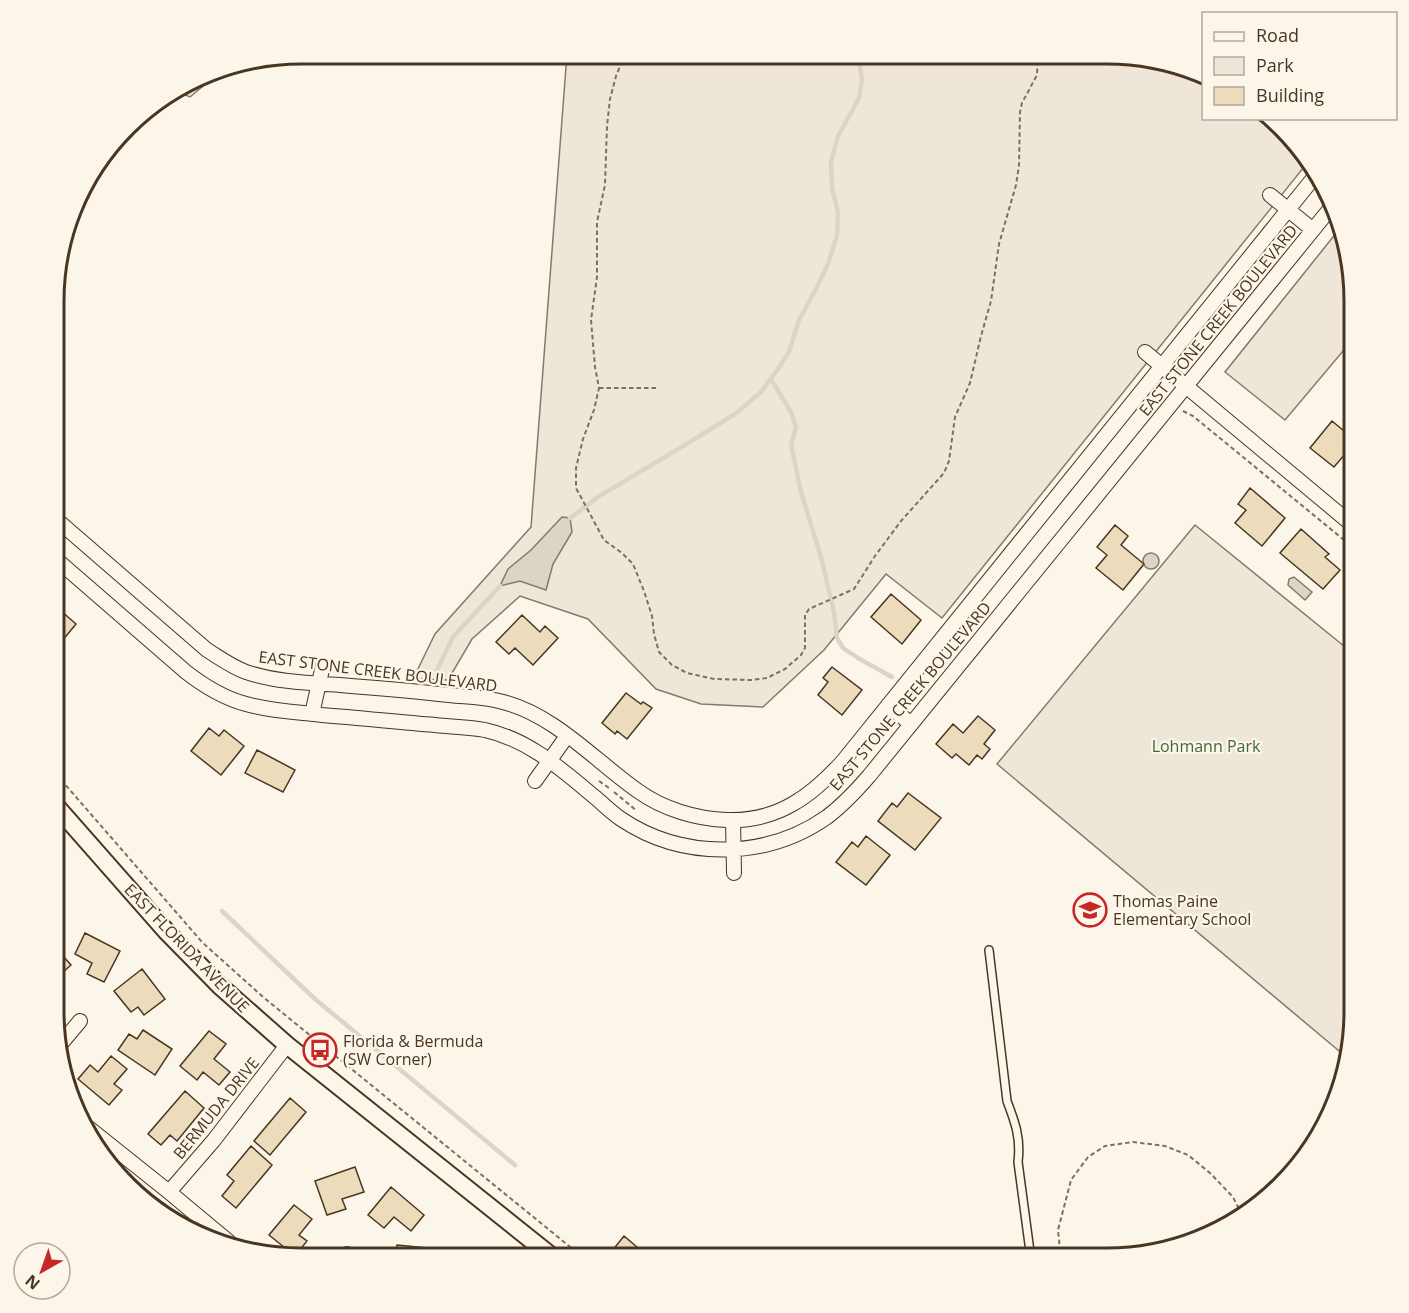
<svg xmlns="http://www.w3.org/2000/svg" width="1409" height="1313" font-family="'Open Sans',sans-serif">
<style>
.green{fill:#ede6d9;stroke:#887966;stroke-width:1.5}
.water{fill:#dcd4c6;stroke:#887966;stroke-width:1.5}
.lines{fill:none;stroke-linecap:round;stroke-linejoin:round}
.stream{stroke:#dcd4c6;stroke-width:4.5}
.building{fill:#ecdcbc;stroke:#4a3520;stroke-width:1.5}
.service-casing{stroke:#4a3520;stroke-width:10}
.minor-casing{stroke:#4a3520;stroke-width:16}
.tertiary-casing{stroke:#4a3520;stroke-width:20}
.path{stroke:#7f6f5c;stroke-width:2;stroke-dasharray:4.5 3;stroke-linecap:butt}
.service{stroke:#fbf6e9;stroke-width:7}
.minor{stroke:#fbf6e9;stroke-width:14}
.tertiary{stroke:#fbf6e9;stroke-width:16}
.labels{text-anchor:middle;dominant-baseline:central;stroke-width:4.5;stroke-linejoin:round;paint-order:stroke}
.street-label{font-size:16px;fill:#4a3520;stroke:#fbf6e9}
.park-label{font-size:16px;fill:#436837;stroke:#fbf6e9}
.poi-label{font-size:16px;fill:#4a3520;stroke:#fbf6e9;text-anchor:start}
.rim{fill:none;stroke:#4a3520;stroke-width:3}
</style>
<rect width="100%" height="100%" fill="#fbf6e9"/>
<path class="green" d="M567,54L1124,55L1203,76L1204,118L1268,119L1294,139L1308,162L942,618L886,574L824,650L763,707L701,704L656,689L588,619L520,596L472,639L448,680L413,679L435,634L531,527Z
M221,67H226L190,97L178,92Z
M1341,227L1354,285V338L1285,420L1225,372Z
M1195,525L1355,655V1012L1345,1056L997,764Z"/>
<path class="water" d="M562,517L570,518L572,532L553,564L546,590L520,581L500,586L508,569L531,550Z
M1143 561a8 8 0 1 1 16 0a8 8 0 1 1-16 0Z
M1294,577L1312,592L1306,599L1305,600L1288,585L1289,579Z"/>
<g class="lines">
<path class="stream" d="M771,379L791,412L796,427L791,445L801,492L821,557L834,612L837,638L843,648L858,658L892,677
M570,518L598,497L680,448L735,414L760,393L778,369L789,352L799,320L815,291L828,264L837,236L838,212L832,188L831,162L838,136L859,98L862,80L858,54
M437,670L453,637L500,586
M222,911L315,999L515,1165"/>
</g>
<path class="building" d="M1354,346L1355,364L1345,356Z
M1332,421L1355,440V457L1352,460L1345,454L1334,467L1310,448Z
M1250,488L1285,518L1262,546L1235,523L1246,510L1238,504Z
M1115,525L1128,536L1121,545L1144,564L1123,590L1096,568L1107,555L1097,547Z
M1301,529L1329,554L1325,557L1340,570L1323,589L1280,553Z
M891,594L921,620L902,644L871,617Z
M57,601L63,606L60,610L76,624L57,647Z
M522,615L540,632L545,626L558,638L533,665L515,648L509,654L496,642Z
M832,667L862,690L842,715L818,695L828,682L823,678Z
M626,693L641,704L643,702L652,708L627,739L617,731L615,734L602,723Z
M978,716L995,730L984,744L990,749L982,759L977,755L969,765L956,754L952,758L936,744L953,724L963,733Z
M209,728L219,736L224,730L244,746L221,775L191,751Z
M257,750L295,770L283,792L245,773Z
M908,793L941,818L915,850L878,821L892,803L897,807Z
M866,836L890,855L866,885L836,862L852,842L858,847Z
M85,933L120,951L104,982L87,974L92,963L75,954Z
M55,947L71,965L55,979Z
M142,969L165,999L144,1015L138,1007L131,1012L114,991Z
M143,1030L172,1049L155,1075L118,1050L129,1034L137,1039Z
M209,1031L226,1044L214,1059L230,1072L219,1085L203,1072L197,1080L180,1066Z
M111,1056L127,1069L114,1084L122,1090L109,1105L78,1079L90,1065L98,1072Z
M185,1091L204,1108L177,1141L170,1135L161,1145L148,1134Z
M290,1098L306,1112L270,1155L254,1141Z
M251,1146L272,1165L236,1208L222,1196L234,1181L227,1175Z
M355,1167L364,1192L342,1199L346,1209L327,1215L315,1181Z
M391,1187L424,1215L411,1231L394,1217L384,1228L368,1215Z
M294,1205L312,1219L299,1235L307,1241L295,1256L269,1235Z
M624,1236L651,1259H621L612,1251Z
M397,1245L427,1248V1259H396Z"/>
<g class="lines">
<g class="service-casing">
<path id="service" d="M989,950L1007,1101C1015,1122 1021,1138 1018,1162L1031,1259"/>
</g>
<g class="minor-casing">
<path id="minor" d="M1270,195L1313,230
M1145,352L1355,527
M57,520L207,650C220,658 232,667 246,672C276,682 309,683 340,685C377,688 413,691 449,695C467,697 485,697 503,702C556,716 594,760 638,791C663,809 696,819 727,820C777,822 812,796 844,760L1316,175
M57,560L186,672C204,686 223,698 246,704C271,711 296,712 322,715C360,718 398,722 435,725C452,727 469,727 485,730C530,740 562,770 596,798C604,805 612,813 621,819C682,860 766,860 827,817C843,805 856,791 869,776L1334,204
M888,705L911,724
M312,714L323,665
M535,781L567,736
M733,820L734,873
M59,1046L80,1021
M85,1125L169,1192L229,1242
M169,1192L214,1140L287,1045
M342,1259L347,1254"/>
</g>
<g class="tertiary-casing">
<path id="tertiary" d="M56,806L166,931L220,986L287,1045L555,1259"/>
</g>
<path class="path" d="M625,54L616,76L610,99L607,126L605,185L597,222V277L591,320L595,367L599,388L594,410L583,439L576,468V488L604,540L622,553L633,564L644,591L652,616L654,634L659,652L672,665L687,673L714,679L752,680L767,678L785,669L801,655L805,648V615L809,609L854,589L875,556L901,521L944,473L949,461L955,417L970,383L981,336L991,301L999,244L1016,185L1019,165L1020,112L1022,103L1037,75L1038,54
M599,388H659
M1183,411L1193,416L1355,549
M56,774L202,942L263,997L585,1259
M599,781L609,788
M614,792L637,811
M1061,1259L1058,1230L1071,1180L1088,1157L1105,1146L1133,1142L1165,1146L1188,1155L1210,1173L1233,1197L1242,1215"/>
<use href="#service" class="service"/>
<use href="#minor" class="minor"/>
<use href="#tertiary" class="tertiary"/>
</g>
<defs>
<g id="school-ring" transform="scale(1.725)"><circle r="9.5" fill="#fbf6e9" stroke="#c62828" stroke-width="1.5"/><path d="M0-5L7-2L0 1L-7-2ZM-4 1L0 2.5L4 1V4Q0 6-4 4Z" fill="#c62828"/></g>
<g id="bus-ring" transform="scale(1.725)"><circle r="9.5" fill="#fbf6e9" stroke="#c62828" stroke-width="1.5"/><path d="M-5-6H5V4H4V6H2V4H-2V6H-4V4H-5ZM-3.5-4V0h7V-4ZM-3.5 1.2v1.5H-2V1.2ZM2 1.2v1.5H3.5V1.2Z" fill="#c62828"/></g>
</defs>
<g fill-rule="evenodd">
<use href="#school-ring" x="1090" y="910"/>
<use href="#bus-ring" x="320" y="1050"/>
</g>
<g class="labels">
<g class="street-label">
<text transform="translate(1218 320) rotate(-51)">EAST STONE CREEK BOULEVARD</text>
<text transform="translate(378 671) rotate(7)">EAST STONE CREEK BOULEVARD</text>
<text transform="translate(910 696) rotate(-50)">EAST STONE CREEK BOULEVARD</text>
<text transform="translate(187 948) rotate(46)">EAST FLORIDA AVENUE</text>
<text transform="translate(216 1108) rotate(-51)">BERMUDA DRIVE</text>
</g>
<g class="park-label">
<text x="1206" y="746">Lohmann Park</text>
</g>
<g class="poi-label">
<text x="1113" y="901">Thomas Paine<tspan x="1113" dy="18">Elementary School</tspan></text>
<text x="343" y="1041">Florida &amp; Bermuda<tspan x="343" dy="18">(SW Corner)</tspan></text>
</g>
</g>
<path d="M0 0H1409V1313H0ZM301 64H1107A237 237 0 0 1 1344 301V1011A237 237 0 0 1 1107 1248H301A237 237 0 0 1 64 1011V301A237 237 0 0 1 301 64Z" fill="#fbf6e9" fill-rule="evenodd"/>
<path class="rim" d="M301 64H1107A237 237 0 0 1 1344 301V1011A237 237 0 0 1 1107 1248H301A237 237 0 0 1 64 1011V301A237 237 0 0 1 301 64Z"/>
<rect x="1202" y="12" width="195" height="108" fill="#fbf6e9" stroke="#b4a999" stroke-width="1.5"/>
<rect x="1214" y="32" width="30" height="9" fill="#fbf6e9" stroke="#b4a999" stroke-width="1.5"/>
<text x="1256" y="42" font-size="18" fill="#4a3520">Road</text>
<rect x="1214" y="57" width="30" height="18" fill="#ede6d9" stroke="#b4a999" stroke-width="1.5"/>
<text x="1256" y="72" font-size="18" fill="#4a3520">Park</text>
<rect x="1214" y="87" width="30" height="18" fill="#ecdcbc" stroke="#b4a999" stroke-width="1.5"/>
<text x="1256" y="102" font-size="18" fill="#4a3520">Building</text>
<g transform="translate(42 1271) rotate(220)"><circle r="28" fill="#fbf6e9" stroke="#b4a999" stroke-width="1.5"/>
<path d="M0-4.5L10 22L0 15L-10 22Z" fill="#c62828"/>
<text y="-9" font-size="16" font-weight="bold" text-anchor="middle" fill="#4a3520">N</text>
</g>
</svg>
